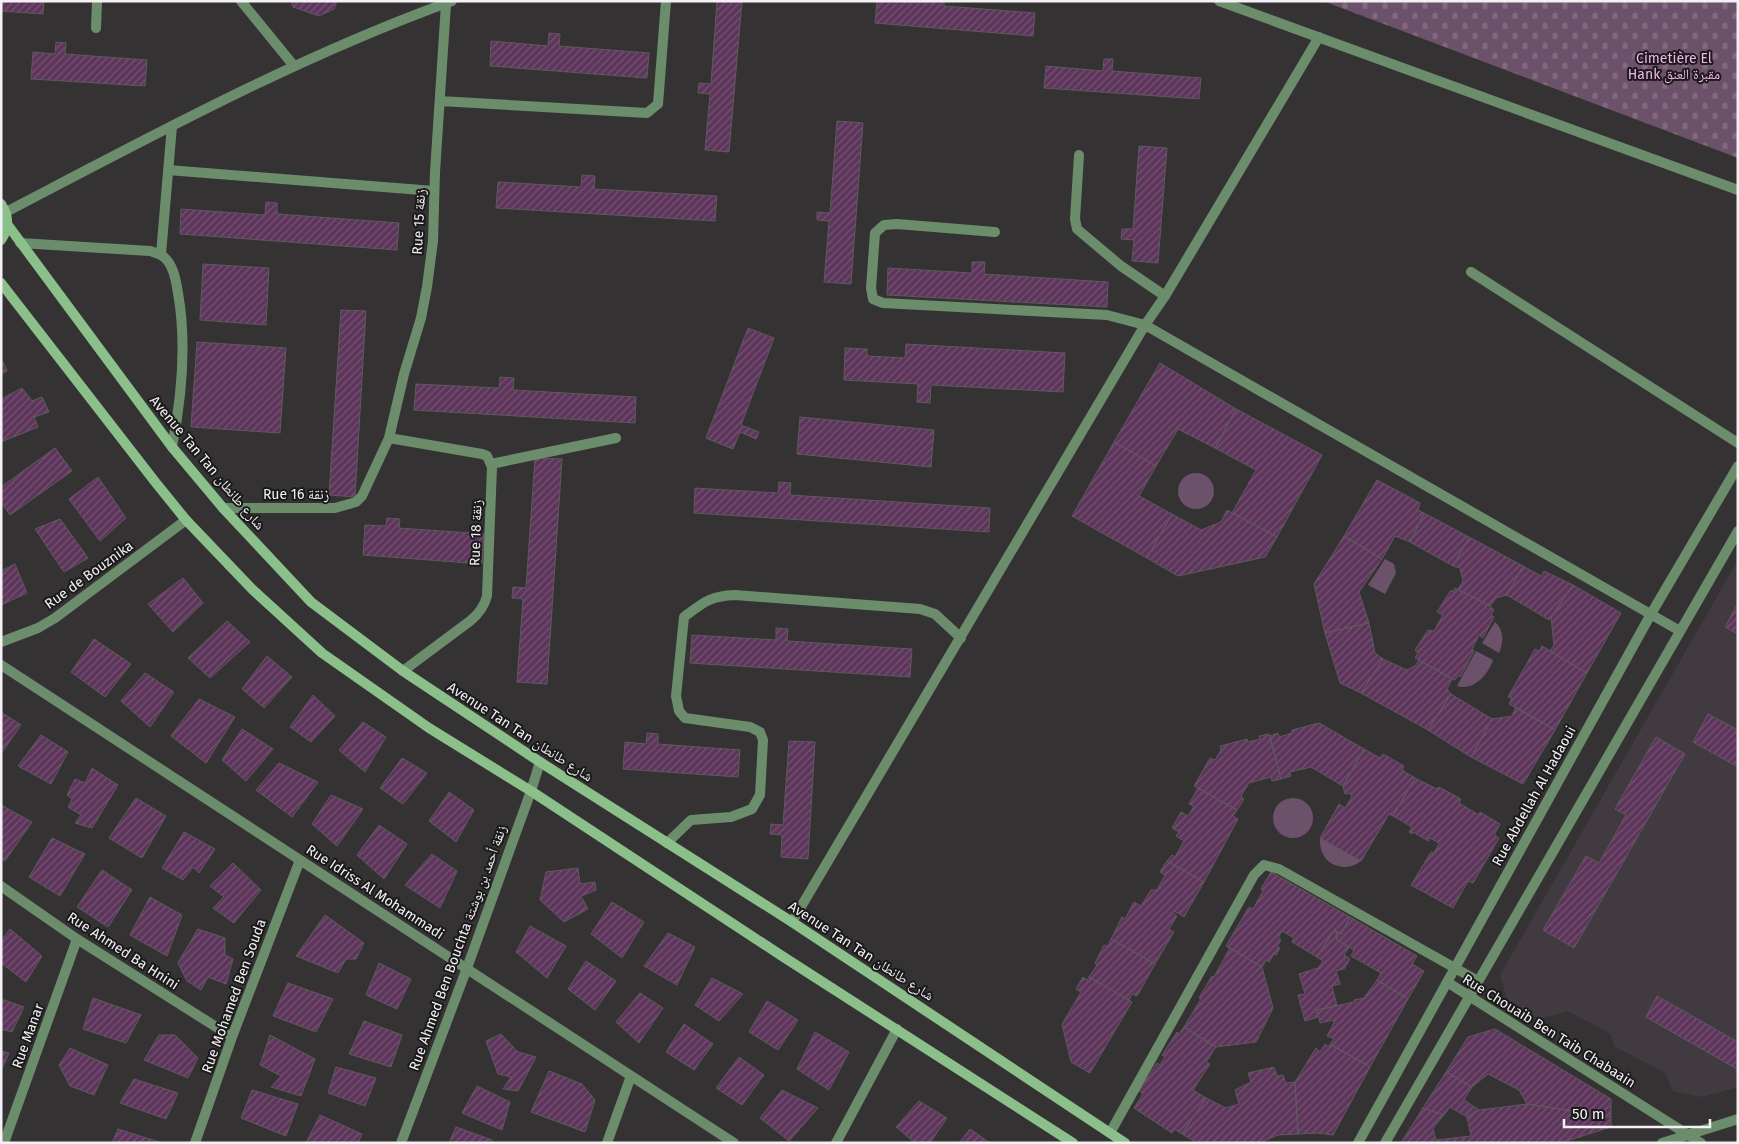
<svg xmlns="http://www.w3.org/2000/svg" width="1739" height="1144" font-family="'Fira Sans','Noto Naskh Arabic',sans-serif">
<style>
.built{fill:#423a41}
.grass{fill:#6c516a}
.cemetery{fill:url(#cemetery-stones)}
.building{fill:url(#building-hatch);stroke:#5d5a5d}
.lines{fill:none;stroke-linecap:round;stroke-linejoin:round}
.service{stroke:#6c8d6b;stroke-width:10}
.minor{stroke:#6c8d6b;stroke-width:10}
.tertiary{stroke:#6c8d6b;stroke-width:10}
.secondary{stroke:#8bc08a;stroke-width:10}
.labels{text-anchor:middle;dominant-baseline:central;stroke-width:4;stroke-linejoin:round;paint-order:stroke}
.park-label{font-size:14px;fill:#f4b3f1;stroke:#1b1a1b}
.street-label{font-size:14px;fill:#f3f1f3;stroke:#1b1a1b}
</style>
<defs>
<pattern id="cemetery-stones" width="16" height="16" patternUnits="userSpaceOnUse" patternTransform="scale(1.25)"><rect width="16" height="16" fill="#6c516a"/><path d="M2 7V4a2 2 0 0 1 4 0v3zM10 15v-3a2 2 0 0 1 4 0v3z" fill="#816a80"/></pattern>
<pattern id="building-hatch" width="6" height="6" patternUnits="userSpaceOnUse" patternTransform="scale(1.25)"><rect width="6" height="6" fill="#5d355b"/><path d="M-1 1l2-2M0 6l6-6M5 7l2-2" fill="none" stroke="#755373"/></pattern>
</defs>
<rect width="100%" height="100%" fill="#353234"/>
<path class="built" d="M1738,560V1087L1702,1097L1673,1091L1665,1073L1614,1046L1611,1034L1568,1011L1540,1019L1507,999L1500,975Z"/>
<path class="grass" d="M1178 491a18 18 0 1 1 36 0a18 18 0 1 1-36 0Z
M1385,559L1394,564L1396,573L1385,594L1368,585Z
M1495,622C1504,630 1504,642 1499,653L1482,643Z
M1476,651L1493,660C1488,675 1474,691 1457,686Z
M1273 818a20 20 0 1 1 40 0a20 20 0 1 1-40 0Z
M1320,838L1361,861C1350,871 1329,868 1323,854C1320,849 1320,843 1320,838Z"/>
<path class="cemetery" d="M1323,1H1738V158Z"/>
<path class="building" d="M1,1H44L43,14L1,11Z
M291,1H337L334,9L319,16L293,7Z
M717,1H742L729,152L705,150L710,94L698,93L699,83L711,84Z
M877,1L936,3V1H944V6L1035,13L1033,36L875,23Z
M549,33L560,34L559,46L649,53L647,78L490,66L491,41L548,46Z
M56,42L66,43L65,54L147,60L145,86L31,79L33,52L55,54Z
M1104,59H1113L1112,71L1201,78L1199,99L1044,88L1046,66L1103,71Z
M837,121L863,123L851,284L824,282L829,221L817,220V212L830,213Z
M1139,146L1167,148L1158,263L1132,261L1134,240L1121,239L1122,229H1133Z
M582,175L595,176L594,189L717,196L715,221L496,208L498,182L581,187Z
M266,202L277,203V214L399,223L397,250L180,234L181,209L265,215Z
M972,262H985L984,274L1108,282L1107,307L887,295L888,268L972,273Z
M203,264L269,268L266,325L200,320Z
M341,310L366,311L355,497L329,495Z
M748,328L774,338L741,425L759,432L756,439L740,432L733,449L706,438Z
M197,342L286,348L280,433L191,427Z
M906,344L1065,353L1063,392L931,385L930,403L917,402L918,384L844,380L845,348L867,349V356L905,358Z
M1,358L7,371L1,374Z
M1160,363L1236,409L1215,448L1178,429L1156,466L1114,442Z
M500,377L514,378L513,390L636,397L635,423L414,410L416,384L499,388Z
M22,388L32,401L42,397L49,412L34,417L38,427L1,442V399Z
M1236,409L1322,455L1277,537L1232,513L1256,470L1215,448Z
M800,417L934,430L931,467L797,454Z
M1114,442L1156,466L1139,496L1172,514L1147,558L1072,516Z
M55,448L72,471L10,515L1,502V487Z
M535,458L562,459L547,684L517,682L523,599L512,598L513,587L526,588Z
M98,477L126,518L100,541L69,499Z
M1377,480L1420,503L1418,510L1424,513L1410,542L1395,536L1382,559L1344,536Z
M779,482L791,483L790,495L990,508L989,532L694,513L695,488L778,493Z
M1227,510L1277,537L1265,557L1178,576L1147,558L1172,514L1201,530L1221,522Z
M1424,513L1469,537L1453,566L1410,542Z
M387,518L400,519L399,528L484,534L482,564L363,555L365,525L386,526Z
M60,519L88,558L64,572L35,529Z
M1344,536L1382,559L1359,592L1369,623L1325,633L1314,584Z
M1469,537L1523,566L1507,595L1496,598L1490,606L1458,589L1463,581L1460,568L1453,566Z
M15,564L27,593L1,605V571Z
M1523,566L1541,576L1544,571L1573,585L1549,620L1507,595Z
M183,578L203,603L173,632L148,604Z
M1573,585L1621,613L1587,673L1550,651L1554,645L1551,617Z
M1455,588L1490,606L1494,610L1491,615L1494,617L1483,638L1479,635L1472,649L1474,651L1461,676H1458L1455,680L1415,658L1418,653L1415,650L1428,630L1434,631L1443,615L1437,612L1451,590L1453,592Z
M1738,603V634L1725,627Z
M227,621L250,642L210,678L188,658Z
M1369,623L1375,653L1383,659L1361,693L1340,683L1325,633Z
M776,628L788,629L787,641L912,649L910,677L690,663L692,635L776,640Z
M94,639L131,664L105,697L71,672Z
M1542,646L1587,673L1555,730L1509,704L1512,698L1508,697L1535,649L1539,651Z
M267,656L292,677L264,708L242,689Z
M1383,659L1407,670L1415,666L1419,660L1452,679L1447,689L1451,694L1428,730L1361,693Z
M145,673L174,692L150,727L121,701Z
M1451,694L1492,719L1471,757L1428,730Z
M313,695L335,716L311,742L290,727Z
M199,699L235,717L206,763L171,736Z
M1516,707L1555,730L1523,784L1471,757L1492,719L1512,716Z
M1,712L21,725L1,754Z
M1708,714L1738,730V767L1693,742Z
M363,722L386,737L365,772L339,750Z
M1319,723L1364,749L1343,786L1311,767L1290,772L1291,776L1281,779L1270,736L1278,733L1279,737L1292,733V730Z
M242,729L273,749L246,781L222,760Z
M647,733L658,734V744L740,750L738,777L623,769L625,742L646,744Z
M1269,734L1281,779L1272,781L1271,777L1249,783L1241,796L1244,799L1237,810L1194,786L1210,758L1215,760L1221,750L1220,746L1247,739L1248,742L1260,739L1259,736Z
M41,735L68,752L51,784L18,766Z
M1656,737L1685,754L1574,948L1543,930L1586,856L1599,863L1626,815L1615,809Z
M789,741L815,742L808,859L781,857L782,835L770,834L771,824L783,825Z
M1364,749L1380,758L1383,754L1404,766L1402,770L1415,778L1393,816L1389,814L1361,861L1320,838L1339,804L1345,808L1352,797L1350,793L1345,794L1343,786Z
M402,758L427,773L403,804L380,788Z
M279,763L318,782L292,817L256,790Z
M92,768L118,785L92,828L75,823L81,815L68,807L72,799L67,795L75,779L85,783Z
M1415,778L1437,789L1439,787L1461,799L1459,803L1479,815L1480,812L1500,824L1494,835L1499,838L1473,883L1468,881L1453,908L1411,885L1431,852L1434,853L1439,843L1430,838L1428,841L1413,832L1412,834L1409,832L1412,827L1393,816Z
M1198,788L1237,810L1233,816L1238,819L1204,882L1167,861L1172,855L1175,857L1184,841L1176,836L1179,832L1172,828L1181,812L1188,816L1194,806L1189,804Z
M449,792L474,810L456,842L429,821Z
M331,795L363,809L337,846L312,824Z
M136,798L166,816L142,858L109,838Z
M1,805L32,822L5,861L1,859Z
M379,825L407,844L384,879L357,855Z
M184,832L215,849L199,873L193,867L183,880L162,868Z
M52,838L85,854L60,896L29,877Z
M432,854L457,871L440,908L405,885Z
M1167,861L1204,882L1184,917L1174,911L1173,913L1177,916L1169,929L1174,932L1155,964L1111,939L1122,917L1125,919L1134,902L1141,906L1151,890H1157L1165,875L1160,872Z
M233,863L261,890L234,923L213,908L224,897L210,886Z
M578,868L580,884L595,882L596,890L581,896L588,909L564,922L540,900L546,872Z
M102,870L132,890L108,927L77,907Z
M1271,872L1350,917L1341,934L1334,930L1317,957L1292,942L1294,938L1282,931L1278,938L1281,940L1277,947L1280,948L1276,955L1274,954L1269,962L1266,960L1262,967L1226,946L1249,907L1253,909L1263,891L1261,889Z
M150,897L182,915L167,956L130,935Z
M612,902L644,922L622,958L591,934Z
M325,915L364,943L356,959H346L338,973L296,956Z
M1350,917L1417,956L1412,964L1424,971L1408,999L1377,980L1381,973L1351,956L1354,950L1337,940V934L1334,930L1341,934Z
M530,926L566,946L547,978L516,952Z
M10,929L42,956L26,982L1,963V941Z
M198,929L225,938V955L233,959L226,984L208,977L201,990L187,981L178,963Z
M1334,930L1337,934V940L1349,947L1344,955L1350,959L1344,969L1336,971L1340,984L1332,986L1337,1006L1317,1010L1318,1017L1305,1021L1298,995L1305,994L1299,974L1318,968L1323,961L1317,957Z
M668,933L695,947L677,985L644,966Z
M1111,939L1155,964L1137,996L1132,994L1129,1000L1089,977L1097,965L1095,963L1104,945L1107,947Z
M1230,948L1262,967L1273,1008L1256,1042L1216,1047L1184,1027L1201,999L1199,998L1212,976L1214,977Z
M586,961L616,981L595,1010L568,989Z
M379,963L411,979L397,1009L366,995Z
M1083,977L1087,980L1089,977L1132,1002L1090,1073L1071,1062L1062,1024L1081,992L1076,989Z
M712,978L743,994L719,1021L695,1005Z
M1377,980L1408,999L1370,1067L1330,1044L1334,1039L1327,1036L1334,1023L1333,1020L1320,1023L1317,1010L1354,1002V1000L1364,998Z
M288,983L333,999L316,1032L273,1016Z
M640,993L663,1008L639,1043L616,1022Z
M1657,996L1738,1042L1737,1069L1646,1017Z
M93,998L141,1015L126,1043L83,1029Z
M1,999L24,1007L12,1032L1,1029Z
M767,1001L798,1020L778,1050L749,1032Z
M364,1021L402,1035L391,1067L349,1054Z
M684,1024L713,1044L694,1070L666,1052Z
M1184,1027L1216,1047L1206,1062L1210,1064L1193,1090L1206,1098L1182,1134L1174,1129L1172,1133L1134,1108L1143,1094L1139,1091L1157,1063L1160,1065L1165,1057L1162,1055L1177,1032L1179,1034Z
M1495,1029L1611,1099V1117L1527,1104L1519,1090L1488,1074L1472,1087L1446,1072L1468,1037Z
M815,1032L849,1052L829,1090L797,1069Z
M501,1034L518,1052L536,1057L518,1091L503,1089L511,1077L498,1074L486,1041Z
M159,1035H175L198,1058L188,1078L144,1060Z
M270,1035L315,1059L301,1096L271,1087L281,1076L260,1065Z
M1325,1044L1329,1047L1330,1044L1370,1067L1333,1135L1318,1133L1298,1134L1295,1082L1316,1048L1320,1052Z
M70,1048L108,1065L94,1095L70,1086L59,1065Z
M1,1051L9,1053L1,1071Z
M739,1057L764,1075L742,1105L716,1088Z
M336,1067L376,1078L365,1106L328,1093Z
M1274,1067L1277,1076L1283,1075L1286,1083L1295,1082L1298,1134L1278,1135L1258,1143H1193L1194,1141L1182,1134L1206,1098L1226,1108L1239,1104L1235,1090L1251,1082L1248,1073Z
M549,1071L582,1084L595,1100L585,1132L531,1112Z
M1446,1072L1472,1087L1464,1100L1479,1110L1467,1117L1450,1107L1444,1115L1423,1108Z
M134,1079L178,1093L166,1119L120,1103Z
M477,1086L510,1102L502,1130L462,1113Z
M252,1090L298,1104L286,1136L241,1118Z
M782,1090L818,1108L789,1141L760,1118Z
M919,1101L947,1118L930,1143H915L896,1127Z
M1527,1104L1611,1117V1127L1560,1143H1401L1423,1108L1444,1115L1433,1128L1436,1140L1471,1136L1467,1117L1479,1110Z
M320,1115L362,1134L358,1143H306Z
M456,1127L492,1140L491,1143H449Z
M118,1129L162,1143H112Z
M970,1129L990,1143H959Z"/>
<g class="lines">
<path class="service" d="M96,28L97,1
M440,101L647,113L658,104L666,1
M1079,155L1075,219L1077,229L1121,266L1165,296
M168,170L434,191
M995,232L897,224L884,225L875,233L871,288L873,299L883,303L1107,315L1145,325
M20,243L150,251C153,252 158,253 161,255C173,262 176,280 178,293C187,344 182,396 172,447
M161,254L172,126
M1471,272L1738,443
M389,438L482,454L487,456L492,467L487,596C484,607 479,614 470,621L403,671
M491,464L616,438
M223,508H335L356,502L362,496L389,438L404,374L421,318L427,287L433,241L435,172L446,4
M667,843L691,820L731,817L752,809L760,795L763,740L760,732L750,727L685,718L679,711L676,696L684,617C704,602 710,596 735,595L920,609L935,614L961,638"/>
<path class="minor" d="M241,1L294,66
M1145,325L1680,631
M1,642L38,628L55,618L186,520
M1,665L734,1143
M1,886L77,939L232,1037
M792,922L1145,325L1165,296L1319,37
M1447,982L1701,1143
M1110,1133L1254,875L1264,865L1279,869L1478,981
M4,1143L77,939
M195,1143L232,1037L300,860
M401,1143L467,968L531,791L540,762
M607,1143L631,1076
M836,1143L897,1029
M1358,1143L1651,614L1738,466
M1385,1143L1738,531
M1662,1143L1738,1119"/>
<path class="tertiary" d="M1219,1L1738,190
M6,212C152,136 297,57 452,1"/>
<path class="secondary" d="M1,204C9,216 9,228 1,240
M7,224L172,447L223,508L311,602L403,671L540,762L792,922L1125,1143
M1,283L156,483L186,520L253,590L322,653L429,728L531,791L782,956L1073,1143"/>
</g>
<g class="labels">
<g class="park-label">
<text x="1674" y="58">Cimetière El<tspan x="1674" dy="16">Hank مقبرة العنق</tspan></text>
</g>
<g class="street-label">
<text transform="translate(419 222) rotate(-87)">Rue 15 زنقة</text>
<text transform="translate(207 463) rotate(50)">Avenue Tan Tan شارع طانطان</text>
<text x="296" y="494">Rue 16 زنقة</text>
<text transform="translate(476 533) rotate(-88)">Rue 18 زنقة</text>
<text transform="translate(89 575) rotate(-36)">Rue de Bouznika</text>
<text transform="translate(520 732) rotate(33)">Avenue Tan Tan شارع طانطان</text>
<text transform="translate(1534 796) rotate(-61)">Rue Abdellah Al Hadaoui</text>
<text transform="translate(375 892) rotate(33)">Rue Idriss Al Mohammadi</text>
<text transform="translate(458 948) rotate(-70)">Rue Ahmed Ben Bouchta زنقة أحمد بن بوشتة</text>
<text transform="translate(123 951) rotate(33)">Rue Ahmed Ba Hnini</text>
<text transform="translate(861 951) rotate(33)">Avenue Tan Tan شارع طانطان</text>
<text transform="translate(234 996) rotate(-70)">Rue Mohamed Ben Souda</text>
<text transform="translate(1549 1031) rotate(32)">Rue Chouaib Ben Taib Chabaain</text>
<text transform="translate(28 1036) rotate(-70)">Rue Manar</text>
</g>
</g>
<rect width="1739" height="1144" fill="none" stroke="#f3f1f3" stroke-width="5"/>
<path d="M1564 1119v8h146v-8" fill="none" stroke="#f3f1f3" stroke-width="2.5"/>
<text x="1572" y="1119" font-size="15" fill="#f3f1f3" stroke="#1b1a1b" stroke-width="4" paint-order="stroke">50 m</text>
</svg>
